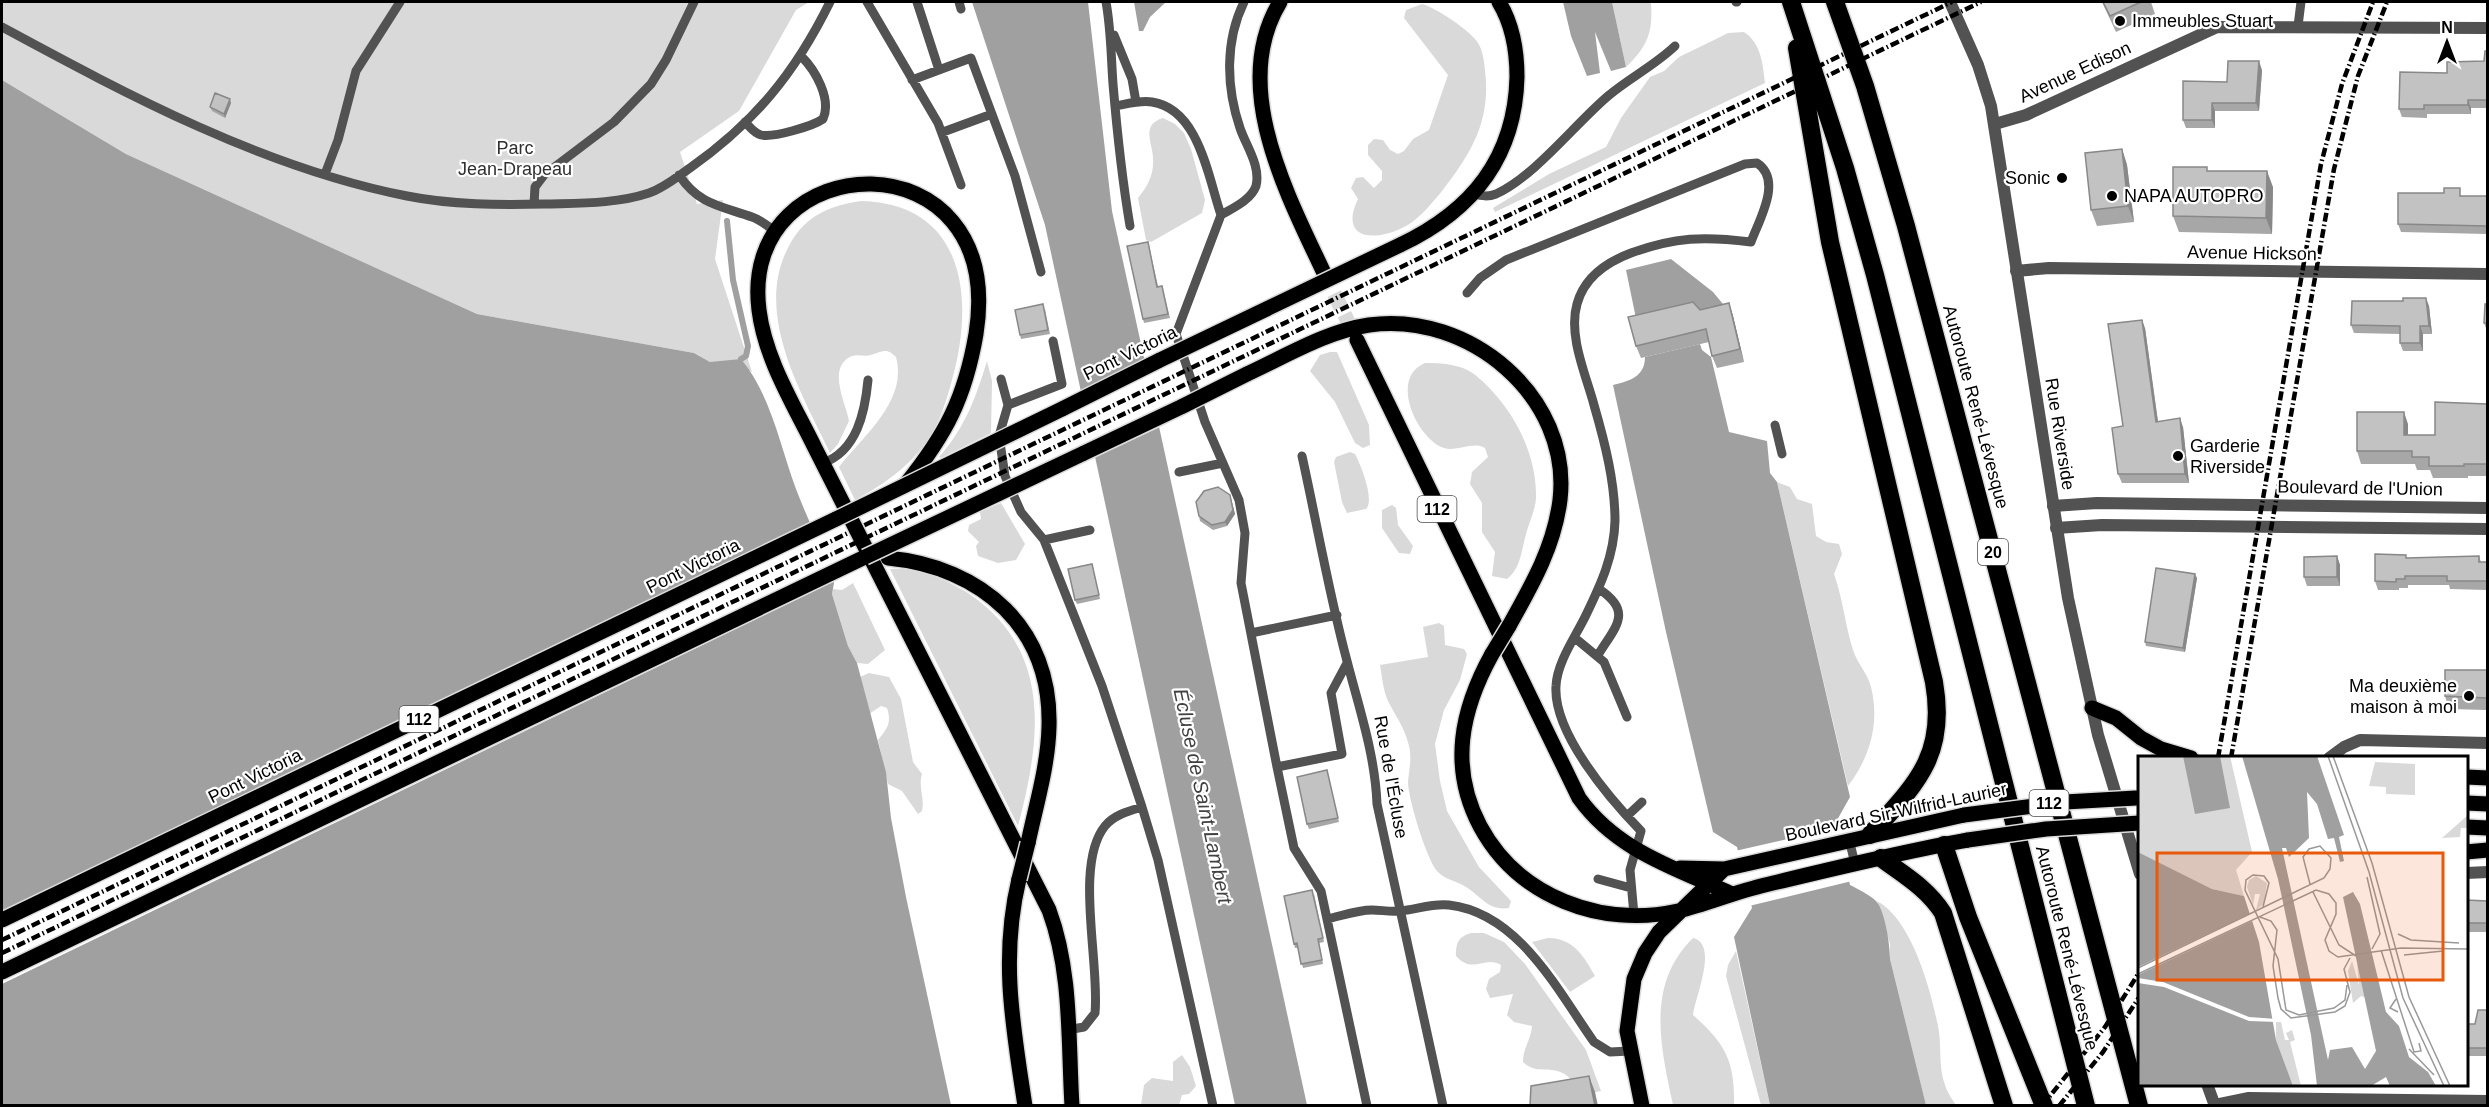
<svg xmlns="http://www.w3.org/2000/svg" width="2489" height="1107" font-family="Helvetica,sans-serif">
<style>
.green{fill:#d9d9d9}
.water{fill:#a0a0a0}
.pier{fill:#fff}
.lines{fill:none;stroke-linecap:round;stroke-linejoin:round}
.stream{stroke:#a0a0a0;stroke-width:6}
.primary-tunnel{stroke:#d9d9d9;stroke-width:15;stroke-dasharray:15 8;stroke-linecap:butt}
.primary-casing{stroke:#dbdbdb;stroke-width:18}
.motorway-casing{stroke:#dbdbdb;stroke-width:21}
.service{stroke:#525252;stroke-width:9}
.minor{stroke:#525252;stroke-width:12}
.tertiary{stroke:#525252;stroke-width:12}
.primary{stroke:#000;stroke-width:15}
.motorway{stroke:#000;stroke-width:18}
.rail{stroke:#000;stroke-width:4.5;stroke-dasharray:9 3 1.5 3;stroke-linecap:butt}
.primary-bridge-casing{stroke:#dbdbdb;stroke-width:18;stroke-linecap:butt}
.primary-bridge{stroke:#000;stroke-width:15}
.wall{fill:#a7a7a7}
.shaded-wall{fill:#888}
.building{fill:#c2c2c2;stroke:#888;stroke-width:1.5}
.poi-dot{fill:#000;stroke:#fff;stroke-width:2}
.labels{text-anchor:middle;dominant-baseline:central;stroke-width:4.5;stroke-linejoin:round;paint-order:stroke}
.shield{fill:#fff;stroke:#4c4c4c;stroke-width:1.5}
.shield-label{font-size:16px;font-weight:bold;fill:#000}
.poi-label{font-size:18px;fill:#000;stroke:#fff;text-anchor:start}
.street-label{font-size:18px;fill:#000;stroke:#fff}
.park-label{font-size:18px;fill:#303030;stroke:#fff}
.water-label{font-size:20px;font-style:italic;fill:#414141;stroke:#fff}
.inset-road{fill:none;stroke:#999;stroke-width:1.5}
.view{fill:#e8590c;fill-opacity:0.15;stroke:#e8590c;stroke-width:3}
.inset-edge{fill:none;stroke:#000;stroke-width:3}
</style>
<rect width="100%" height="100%" fill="#fff"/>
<path class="green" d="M2,2H809L796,10L739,111L680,152L697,204L723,200L715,259L752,372L730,362H710L694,353L477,314L126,154L2,80Z
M1612,2H1651C1653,32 1648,46 1626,67Z
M1422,4C1435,7 1471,31 1478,43C1483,51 1484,61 1485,70C1491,121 1472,152 1442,191C1432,203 1419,219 1406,226C1377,242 1338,241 1358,199L1351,188L1356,178L1363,177L1374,188L1382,180V171L1368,155V145L1374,139L1383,140L1390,150L1398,154L1404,151L1413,139L1429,130L1448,75L1404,18L1406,10Z
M1744,32C1761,43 1763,64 1765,83L1495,212L1493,208L1549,174L1606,147L1621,118L1650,77L1664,71L1679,57L1714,40L1728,33Z
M1163,118L1175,124L1184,133L1191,149L1205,200L1202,213L1151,242L1146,240L1138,198C1148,186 1154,174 1153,159C1153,143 1140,125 1163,118Z
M862,201C965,204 975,299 952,380C947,399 941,418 931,435C912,465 885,484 855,500L839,467C863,436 908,401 896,357C886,347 882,352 871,355C864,357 859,354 852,356C826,367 846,403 849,421L838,444L830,453C801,392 752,311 790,244C806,215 831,205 862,201Z
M1330,352H1337L1369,425L1370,445L1363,448L1355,443L1335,402L1310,371L1320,355Z
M987,361L992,381L991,433L941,458L939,457C965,428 976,397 987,361Z
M1425,363C1440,363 1461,364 1474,374C1509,402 1535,447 1536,493C1537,509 1528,523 1525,538C1521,553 1520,569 1507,579L1492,576L1495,552L1482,532V503L1470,484L1472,472L1488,457L1485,448C1472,441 1458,452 1444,448C1418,440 1388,378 1425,363Z
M1350,452L1355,454C1361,465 1375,500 1366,509L1347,513L1342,502L1334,462L1336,457Z
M1777,482L1790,487L1797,499L1812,504L1816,536L1826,542L1839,544L1842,554L1834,574C1843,599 1845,625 1853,650C1857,663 1868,674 1871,687C1880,724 1870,757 1848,786Z
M1001,503L1025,544L1016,560L998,563L978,556L976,546L979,542L968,531L969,525L981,519L980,512Z
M1392,505L1396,508L1398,525L1413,546L1410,554L1399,553L1382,528V510Z
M890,569C917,567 945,579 968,593C1053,650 1041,739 1018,826Z
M853,583L885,650L868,664L857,663L848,646L832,594L833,589L842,590Z
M1439,623L1444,626L1445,645L1464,649L1467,654L1460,680L1444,710L1435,744L1440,781L1447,811L1479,867L1511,901L1509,908C1488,911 1482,897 1466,887C1457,881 1446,880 1438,872C1427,861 1408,798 1408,782C1409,770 1412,758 1409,746C1405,728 1396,717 1388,701C1383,690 1382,676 1380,665L1428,657L1423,627Z
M869,673L889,677L901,699L913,762L922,774C918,788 925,797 922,811L918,814L902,791L888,784L878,740C887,729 892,723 887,708L881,706L869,714L860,677Z
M1877,901C1912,920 1930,988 1938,1026C1942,1045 1938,1067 1945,1085C1947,1092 1952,1099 1956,1105H1926L1890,959V944Z
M1471,933H1484L1504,942L1525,964L1586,1050L1601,1091L1582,1095C1560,1054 1542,1080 1523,1062C1523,1048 1531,1040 1532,1026L1514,1022L1507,1015L1513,994L1490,998L1486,989L1489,979L1500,972L1501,965C1485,955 1473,975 1456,956C1456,943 1458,937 1471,933Z
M1548,938C1573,938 1584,956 1595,976L1570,992L1532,942Z
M1693,938C1719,944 1695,997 1693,1015C1726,1044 1735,1062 1734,1105H1673C1661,1048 1645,985 1693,938Z
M1736,951L1770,1105H1761L1726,976L1728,965Z
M1182,1055L1190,1067L1196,1086L1189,1094L1182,1095L1179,1105H1141L1144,1085L1152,1078L1173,1081V1062Z"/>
<path class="water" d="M972,2H1088L1112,211L1307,1105H1235L1045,225Z
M1134,2H1166L1150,17L1143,31H1139Z
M1563,2H1612L1626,67L1611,71L1595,32L1600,73L1587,76L1571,36Z
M2,80L126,154L477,314L694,353L710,362L741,359C771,395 780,446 796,489C808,521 824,551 834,583L832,594L848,646L857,663L886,772L891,818L906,897L951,1105L2,1106Z
M1671,259L1713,292L1733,316L1704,322L1638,328L1626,270Z
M1700,344L1702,350L1711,357L1729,432L1767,441L1770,473L1777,482L1850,797L1836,822L1850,885C1858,889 1868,894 1875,900C1885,909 1890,945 1890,959L1926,1105H1770L1734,937L1752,908L1737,847L1713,832L1666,632L1613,385C1629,381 1645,377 1645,357Z"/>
<path class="pier" d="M1147,358L1162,426L1091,459L1077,392Z
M813,521L837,580L2,984V912Z
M1840,827L1852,881L1749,906L1735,851Z"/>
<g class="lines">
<path class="stream" d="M727,221L733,280L748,346L746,356L741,359"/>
<path class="primary-tunnel" d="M1324,273L1357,340"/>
<g class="primary-casing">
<path id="primary" d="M1280,2C1229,86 1287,194 1324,273
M1400,245C1472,211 1515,158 1517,77C1517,50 1513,25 1499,2
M1357,340L1579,798C1617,851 1675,868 1732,894
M1247,374C1286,356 1327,331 1369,325C1469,311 1572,397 1560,500C1554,547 1532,585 1509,626
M1062,409L1160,360
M1082,454L1183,406
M906,484C946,434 965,398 976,334C1008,132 738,144 759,310C765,359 794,405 815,448L1049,910C1072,972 1068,1040 1072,1106
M888,558C982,567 1052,628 1049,727C1048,766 1036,805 1028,843
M1492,654C1461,710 1449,767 1480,826C1518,897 1601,928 1678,911C1707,904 1735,892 1765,885C1832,869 1900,852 1968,840
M2092,708L2116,718L2141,738L2161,749L2191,758
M2466,777L2488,778
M2466,803L2488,804
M2466,827L2488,828
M2466,852L2488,850
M1680,868L1724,869
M1019,879C1000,958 1013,1027 1025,1106
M2,920L836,519
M2,972L865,557
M1642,1106L1627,1031L1634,979L1645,953L1659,932L1724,869L1964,815"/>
</g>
<g class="motorway-casing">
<path id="motorway" d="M1791,2L1845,168L1875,275L2086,1106
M1835,2L1865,86L1906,226L2139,1106
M1797,48L1830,242L1934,682C1947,756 1916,784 1870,835
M1944,845L1968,917L2044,1106
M1881,858C1904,875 1927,888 1943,913L2004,1106"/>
</g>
<path class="service" d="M867,2L938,123L961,185
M917,2L939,70
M959,2L961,9
M1106,2C1111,29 1111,56 1113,84C1117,131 1122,179 1130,226
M1736,2H1737
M2298,26L2301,2
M2,27C128,95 264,168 407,196C452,205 499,205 545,204C579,203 616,204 649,193C664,188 677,177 690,168C755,122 795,73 830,2
M1114,35L1132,79L1136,102
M912,80L971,58L1015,176L1041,272
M1115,106C1127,104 1140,100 1152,102C1199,109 1208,177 1221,215L1176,334L1205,422L1239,500L1245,533L1241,583L1277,767L1294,848L1321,891L1367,1106
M745,122C750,127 754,133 761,135C773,138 813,126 823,119C832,99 815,70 802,57
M943,132L992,114
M325,174L338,140L356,71L400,2
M679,175C699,205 721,206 752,217C761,220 769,227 776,232
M1474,194C1482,196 1488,197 1496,194C1535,176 1574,125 1608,96C1629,78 1654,66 1675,46
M534,204L535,187L544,175L614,122L651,84L666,60L694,2
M1221,215C1233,208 1251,200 1256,186C1261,166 1246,146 1240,128C1226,87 1225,41 1244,2
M1467,293L1480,278L1506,260L1745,164L1757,163C1783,180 1759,220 1751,242C1704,236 1675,237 1631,253C1607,262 1584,278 1577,304C1568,336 1586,375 1594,405C1605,443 1615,482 1615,521C1614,556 1601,584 1586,615C1576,636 1557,662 1556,686C1553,733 1610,799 1641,831L1630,870L1634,915
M1001,379L1008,405L999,436L1005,476L1021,512L1044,540L1102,686L1142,807
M1008,405L1062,384L1053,341
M1775,425L1782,454
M1302,456C1317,524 1329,594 1347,661C1359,708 1375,754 1377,804L1443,1106
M823,463C857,451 865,412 868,380
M1179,472L1223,463
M1044,540L1090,530
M1251,633L1337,615
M1575,638L1604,662L1627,717
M1598,655C1615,627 1634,612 1599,589
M1277,767L1342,754L1331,693L1347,663
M1627,816L1642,802
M1849,839L1855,864
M1598,879L1631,888
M1327,919C1341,916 1357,910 1372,910C1381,910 1390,912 1399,911C1416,910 1431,903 1449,905C1519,913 1558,991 1594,1042L1610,1052L1630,1051
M1067,1030L1084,1027L1095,1013C1100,963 1074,864 1105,826C1114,815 1129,811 1142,807L1158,860L1213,1106"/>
<path class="minor" d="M1995,124L2026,115L2217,27L2488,28
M2016,271L2049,268L2488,274
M2053,506L2097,503L2488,508
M2056,528L2102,525L2488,529
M2329,758L2344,747L2360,740L2488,743
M2466,873L2488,872
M2215,1105L2249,1098L2488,1101"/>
<path class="tertiary" d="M1950,2L1978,65L1991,106L2068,598L2098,735L2140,874
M2207,1084L2215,1106"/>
<use href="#primary" class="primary"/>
<use href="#motorway" class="motorway"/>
<path class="rail" d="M2218,758L2321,164L2342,84L2373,2
M2231,758L2334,169L2358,76L2387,2
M2,940L1952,2
M2,953L1981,2
M2042,1106L2105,1027L2140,971
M2059,1106L2103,1052L2140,996"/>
<g class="primary-bridge-casing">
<path id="primary-bridge" d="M1160,360L1400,245
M1183,406L1247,374
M836,519L1062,409
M865,557L1082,454
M1492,654L1509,626
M1964,815L2065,802L2136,798
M1968,840L2046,829L2140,823
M1019,879L1028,843"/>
</g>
<use href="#primary-bridge" class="primary-bridge"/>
</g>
<path class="wall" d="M2102,2H2151L2155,14L2116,32Z
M2487,51V108H2471V114H2427V118L2402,117L2399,109L2447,73L2484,61Z
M2262,70L2259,111H2215V128H2186L2183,120L2227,82Z
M231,103L225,118L212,111L210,107Z
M2122,149L2127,165L2134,222L2097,226L2091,210Z
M2208,171L2273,187L2272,234L2179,232L2173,216Z
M2444,193L2463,196H2487V234L2401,232L2398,224Z
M1148,242L1158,286L1163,290L1170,318L1144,323L1143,319Z
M1729,303L1733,316L1744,362L1717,368L1712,356L1709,342L1641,358L1636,346L1700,310Z
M2487,304V331L2484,323Z
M2429,306L2432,334H2423V351H2403L2400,343V334L2354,333L2351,325Z
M1045,309L1050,334L1021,339L1020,335Z
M2145,328L2158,421L2183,427L2189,483H2122L2118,474L2123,426Z
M2487,404V476H2468V478H2433L2430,470H2417L2415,464H2361L2357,451L2408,424V435H2435Z
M1230,495L1235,514L1227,526L1213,530L1200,521L1199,516Z
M2337,556L2340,565V586H2307L2304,577Z
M2479,556L2481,562H2487V590L2450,589L2449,585H2408V588H2399V590H2378L2375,581L2407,558Z
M1093,568L1100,599L1077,604L1075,600Z
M2197,578L2185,652L2146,646L2145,642Z
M2487,670V710L2449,709L2445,696Z
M1327,770L1339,822L1309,829L1307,824Z
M1314,894L1324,942L1319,943L1323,964L1303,968L1298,948H1295L1294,944Z
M2466,900L2487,901V932H2466Z
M2487,1010V1056H2466V1024H2475Z"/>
<path class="shaded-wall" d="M2259,61L2262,70L2259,111L2256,103Z
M230,99L231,103L225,118L224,114Z
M2468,100L2471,108V114L2468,105Z
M2212,103L2215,111V128L2212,120Z
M2122,149L2127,165L2134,222L2128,206Z
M2267,171L2273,187L2272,234L2266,218Z
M2426,298L2429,306L2432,334L2429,326Z
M1729,303L1733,316L1744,362L1740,349Z
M2142,320L2145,328L2159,430L2156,422Z
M2420,326L2423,334V351L2420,343Z
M2404,412L2408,424V448L2404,435Z
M2180,418L2183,427L2189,483L2185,474Z
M1230,495L1235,514L1227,526L1225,522Z
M2337,556L2340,565V586L2337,577Z
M2195,574L2197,578L2185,652L2183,648Z
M1589,1076L1595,1092L1598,1106H1595Z"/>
<path class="building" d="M2103,2H2141L2110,16Z
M2485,51H2487V100H2468V105H2424V109H2399L2400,72L2447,73V62L2484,61Z
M2228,61H2259L2256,103H2212V120H2183V81L2227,82Z
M215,93L230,99L224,114L210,107Z
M2122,149L2128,206L2091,210L2085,153Z
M2173,167H2207V171H2267L2266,218L2173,216Z
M2444,188H2460V196H2487V226L2398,224V193H2444Z
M1148,242L1157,287L1162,286L1168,314L1143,319L1127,246Z
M2403,298H2426L2429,326H2420V343H2400V326L2351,325L2352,301H2403Z
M1693,302L1700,310L1729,303L1740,349L1712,356L1706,329L1636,346L1628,317Z
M1043,304L1048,330L1020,335L1015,310Z
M2485,304H2487V323H2484Z
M2142,320L2156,422L2180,418L2185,474H2118L2112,428L2123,426L2108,324Z
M2435,402L2487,404V464H2464V466H2429V457H2412V451H2357V412H2404V435H2435Z
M1218,487L1230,495L1233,510L1225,522L1212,525L1199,516L1196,502L1204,491Z
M2375,554L2406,555V558L2479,556V562H2487V581H2447V576H2405V579H2396V582L2375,581Z
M2337,556V577H2304V557Z
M1092,564L1099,595L1075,600L1068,569Z
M2156,568L2195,574L2183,648L2145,642Z
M2445,670H2487V698L2445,696Z
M1327,770L1338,818L1307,824L1297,777Z
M1312,890L1323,938L1318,939L1322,960L1301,964L1297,943L1294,944L1284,896Z
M2466,900L2487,901V923H2466Z
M2478,1010H2487V1048H2466V1024H2475Z
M1589,1076L1595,1106H1530L1531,1086Z"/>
<g class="poi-dot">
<circle cx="2120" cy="21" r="6"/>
<circle cx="2062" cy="178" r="6"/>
<circle cx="2112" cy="196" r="6"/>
<circle cx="2178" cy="456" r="6"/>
<circle cx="2469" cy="696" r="6"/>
</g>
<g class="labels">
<g class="shield">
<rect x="1417.5" y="496" width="39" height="26" rx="4.5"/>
<rect x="1978" y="539" width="30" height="26" rx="4.5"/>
<rect x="399.5" y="706" width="39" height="26" rx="4.5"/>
<rect x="2029.5" y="790" width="39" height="26" rx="4.5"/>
</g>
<g class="shield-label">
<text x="1437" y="509">112</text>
<text x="1993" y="552">20</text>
<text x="419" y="719">112</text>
<text x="2049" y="803">112</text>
</g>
<g class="poi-label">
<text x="2132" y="21">Immeubles Stuart</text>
<text x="2050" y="178" text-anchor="end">Sonic</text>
<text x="2124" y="196">NAPA AUTOPRO</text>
<text x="2190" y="446">Garderie<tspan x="2190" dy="21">Riverside</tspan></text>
<text x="2457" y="686" text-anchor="end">Ma deuxième<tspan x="2457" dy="21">maison à moi</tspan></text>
</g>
<g class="street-label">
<text transform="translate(2075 72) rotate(-25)">Avenue Edison</text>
<text transform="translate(2252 253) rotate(1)">Avenue Hickson</text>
<text transform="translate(1130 353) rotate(-26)">Pont Victoria</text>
<text transform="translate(1976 407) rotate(75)">Autoroute René-Lévesque</text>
<text transform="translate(2060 434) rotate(81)">Rue Riverside</text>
<text transform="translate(2360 488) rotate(1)">Boulevard de l'Union</text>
<text transform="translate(693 566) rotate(-26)">Pont Victoria</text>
<text transform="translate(255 776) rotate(-26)">Pont Victoria</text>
<text transform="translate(1391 777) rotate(80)">Rue de l'Écluse</text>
<text transform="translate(1896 812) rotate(-12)">Boulevard Sir-Wilfrid-Laurier</text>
<text transform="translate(2067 948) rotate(76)">Autoroute René-Lévesque</text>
</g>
<g class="park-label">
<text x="515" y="148">Parc<tspan x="515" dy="21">Jean-Drapeau</tspan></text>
</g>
<g class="water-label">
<text transform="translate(1203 796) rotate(78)">Écluse de Saint-Lambert</text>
</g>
</g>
<g transform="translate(2138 756)">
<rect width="330" height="330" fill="#fff"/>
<path d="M0,0H92L114,96L98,114L106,140L74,133L0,96ZM237,6L277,8V39L248,38V31L231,30ZM330,59V72H323L322,81L304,82ZM118,120L129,127L126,148L118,154L122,138H117L115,149L109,131L111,124ZM214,205L221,229L219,206L228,242L223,240L215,247L210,215ZM138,266H143L147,284H151L148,277L154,274L157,284L152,286L163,330H155L150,317L138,284Z" fill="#d9d9d9"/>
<path d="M45,0H82L92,52L57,58ZM104,0H179L206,79L201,81L206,105L202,106L196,82L190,83L179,48L169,36L171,82L151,101L148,92H144L190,304L192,294L214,291L227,313L238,295L205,141L215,136L222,148L248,256L261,270L271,301L290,316L298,330H252L248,321L233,330H179L173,279L140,123ZM0,96L74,133L106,140L121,186L138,284L155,330H0Z" fill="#a0a0a0"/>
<path d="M115,156L118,163L0,219V211ZM0,222L25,226L111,261L139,263V266L111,265L26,231L0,227Z" fill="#fff"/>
<path class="inset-road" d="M190,0L231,116L265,242L306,330M195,0L234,107L271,241L312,330M229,121L242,178L234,193M175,136L201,189L218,200M125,151L131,127L126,120L115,119L108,124L107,134L140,203L148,254L161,259L196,252L207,244L209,229M122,161L133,165L139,174L135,210L140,242L143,253L153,262L197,256L207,250L212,236L206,213L212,202M260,178L273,184L321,187M243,194L276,296L283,295L281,287M266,199L305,195M0,212L186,122L192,113L193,102L182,90L171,93L165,101L172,128M0,218L178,134L191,138L198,147V158L187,184L191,195L200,201L263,192L330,193M258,243L252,252L260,256M271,293L296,319"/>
<path class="view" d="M19,97H305V224H19Z"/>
<rect width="330" height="330" class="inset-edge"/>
</g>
<rect width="2489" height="1107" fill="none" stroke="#000000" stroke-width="6"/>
<g transform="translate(2447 42)" stroke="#ffffff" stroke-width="4.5" paint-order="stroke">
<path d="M0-4.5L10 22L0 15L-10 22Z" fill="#000000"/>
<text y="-9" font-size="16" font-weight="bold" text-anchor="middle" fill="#000000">N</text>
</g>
</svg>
